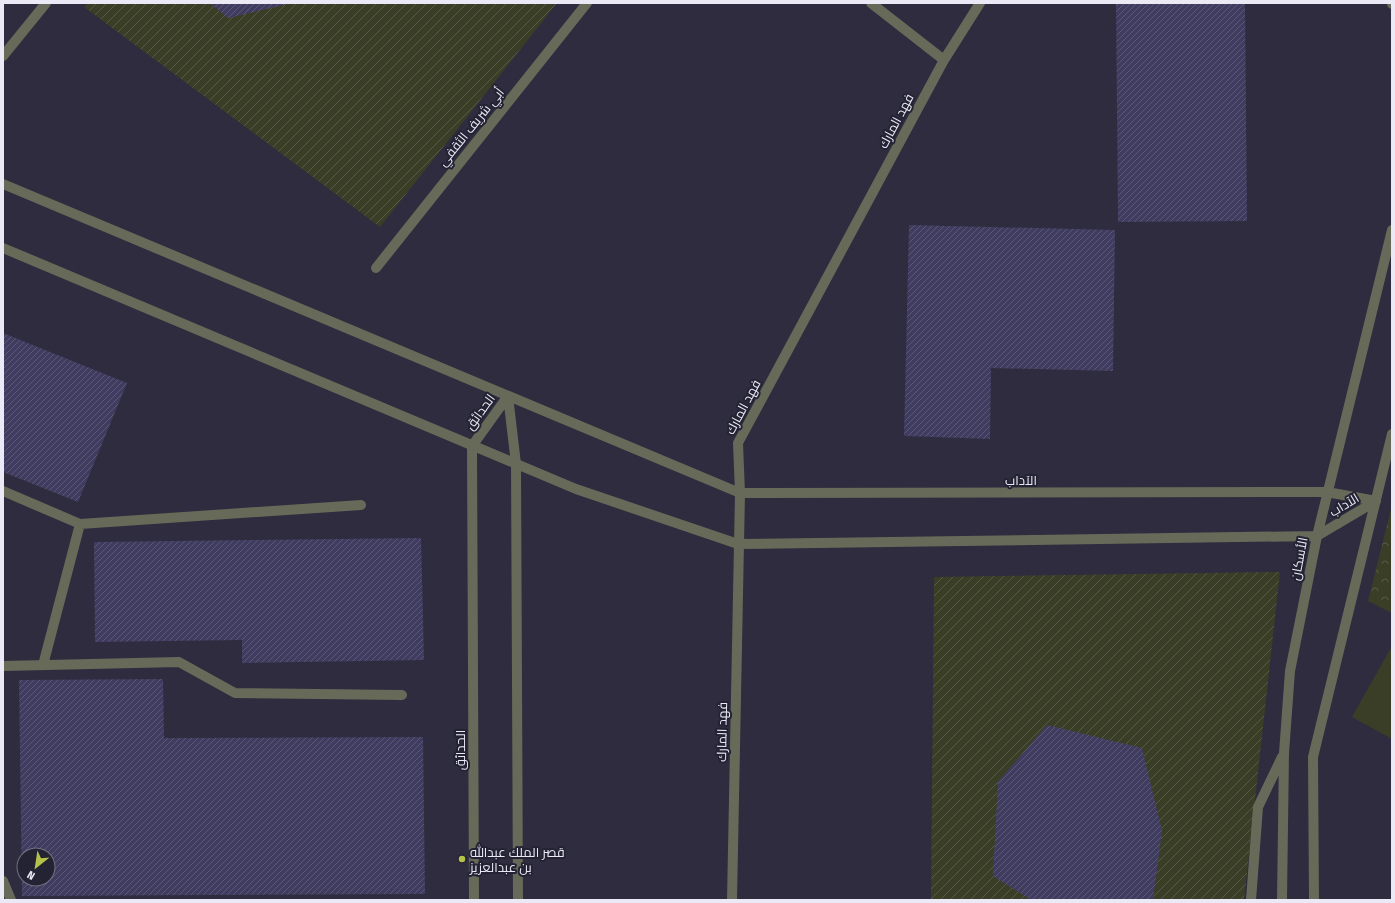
<svg xmlns="http://www.w3.org/2000/svg" width="1395" height="903" font-family="'Fira Sans Condensed',Cairo,sans-serif">
<style>
.park{fill:url(#park-crowns)}
.garden{fill:url(#garden-furrows)}
.pitch{fill:#3b3e27}
.building{fill:url(#building-hatch);fill-rule:evenodd}
.lines{fill:none;stroke-linecap:round;stroke-linejoin:round}
.minor{stroke:#676a58;stroke-width:10}
.poi-dot{fill:#b5c249;stroke:#242334;stroke-width:1.5}
.labels{text-anchor:middle;dominant-baseline:central;stroke-width:4;stroke-linejoin:round;paint-order:stroke}
.street-label{font-size:13px;fill:#eae9f5;stroke:#242334}
.poi-label{font-size:13px;fill:#eae9f5;stroke:#242334;text-anchor:start}
</style>
<defs>
<pattern id="park-crowns" width="20" height="18" patternUnits="userSpaceOnUse"><rect width="20" height="18" fill="#3b3e27"/><path d="M2 6a3 3 0 1 1 6 0M12 15a3 3 0 1 1 6 0" fill="none" stroke="#585a47"/></pattern>
<pattern id="garden-furrows" width="10" height="10" patternUnits="userSpaceOnUse"><rect width="10" height="10" fill="#3b3e27"/><path d="M-1 1l2-2M0 10L10 0M9 11l2-2" fill="none" stroke="#585a47"/></pattern>
<pattern id="building-hatch" width="6" height="6" patternUnits="userSpaceOnUse"><rect width="6" height="6" fill="#3f3c60"/><path d="M-1 1l2-2M0 6l6-6M5 7l2-2" fill="none" stroke="#5b5877"/></pattern>
</defs>
<rect width="100%" height="100%" fill="#2e2c3e"/>
<path class="park" d="M1392,505V613L1368,601Z"/>
<path class="garden" d="M88,3H557L380,227L84,7Z
M1280,572L1244,900H931L934,577Z"/>
<path class="pitch" d="M1392,646V739L1352,717Z"/>
<path class="building" d="M210,3H287L288,4L228,18Z
M1116,3H1245L1247,221L1118,222Z
M909,225L1115,230L1113,371L991,368L990,439L904,436Z
M3,333L127,383L78,502L3,472Z
M421,538L424,660L242,663V640L95,642L94,542Z
M163,679L164,738L423,737L425,894L22,896L19,680ZM24,855H48V879H24Z
M1047,725L1142,748L1162,831L1153,900H1031L993,876L998,782Z"/>
<g class="lines">
<path class="minor" d="M871,3L944,60
M1392,3V4
M3,56L46,3
M3,184L740,493L1327,492L1376,501
M3,248L576,489L738,544L1317,536L1376,501
M376,268L587,3
M508,396L516,464L518,900
M3,491L80,524L361,505
M43,665L80,524
M3,666L179,662L235,693L402,695
M3,881L11,900
M474,900L472,446L508,396
M732,900L740,493L738,443L944,60L980,3
M1251,900L1258,807L1282,757
M1282,900L1284,753L1290,671L1317,536L1392,230
M1314,900L1313,757L1392,434"/>
</g>
<circle class="poi-dot" cx="462" cy="859" r="4"/>
<g class="labels">
<g class="street-label">
<text transform="translate(896 121) rotate(-62)">فهد المارك</text>
<text transform="translate(471 127) rotate(-51)">أبي شريف الثقفي</text>
<text transform="translate(743 407) rotate(-62)">فهد المارك</text>
<text transform="translate(480 412) rotate(-54)">الحدائق</text>
<text x="1021" y="480">الآداب</text>
<text transform="translate(1344 505) rotate(-31)">الآداب</text>
<text transform="translate(1299 559) rotate(-79)">الأسكان</text>
<text transform="translate(722 732) rotate(-89)">فهد المارك</text>
<text transform="translate(460 750) rotate(-90)">الحدائق</text>
</g>
<g class="poi-label">
<text x="470" y="852">قصر الملك عبدالله<tspan x="470" dy="15">بن عبدالعزيز</tspan></text>
</g>
</g>
<rect width="1395" height="903" fill="none" stroke="#eae9f5" stroke-width="8"/>
<g transform="translate(36 867) rotate(210)"><circle r="19" fill="#242334" stroke="#737281"/>
<path d="M0-3L7 15L0 10L-7 15Z" fill="#b5c249"/>
<text y="-6" font-size="11" font-weight="bold" text-anchor="middle" fill="#eae9f5">N</text>
</g>
</svg>
